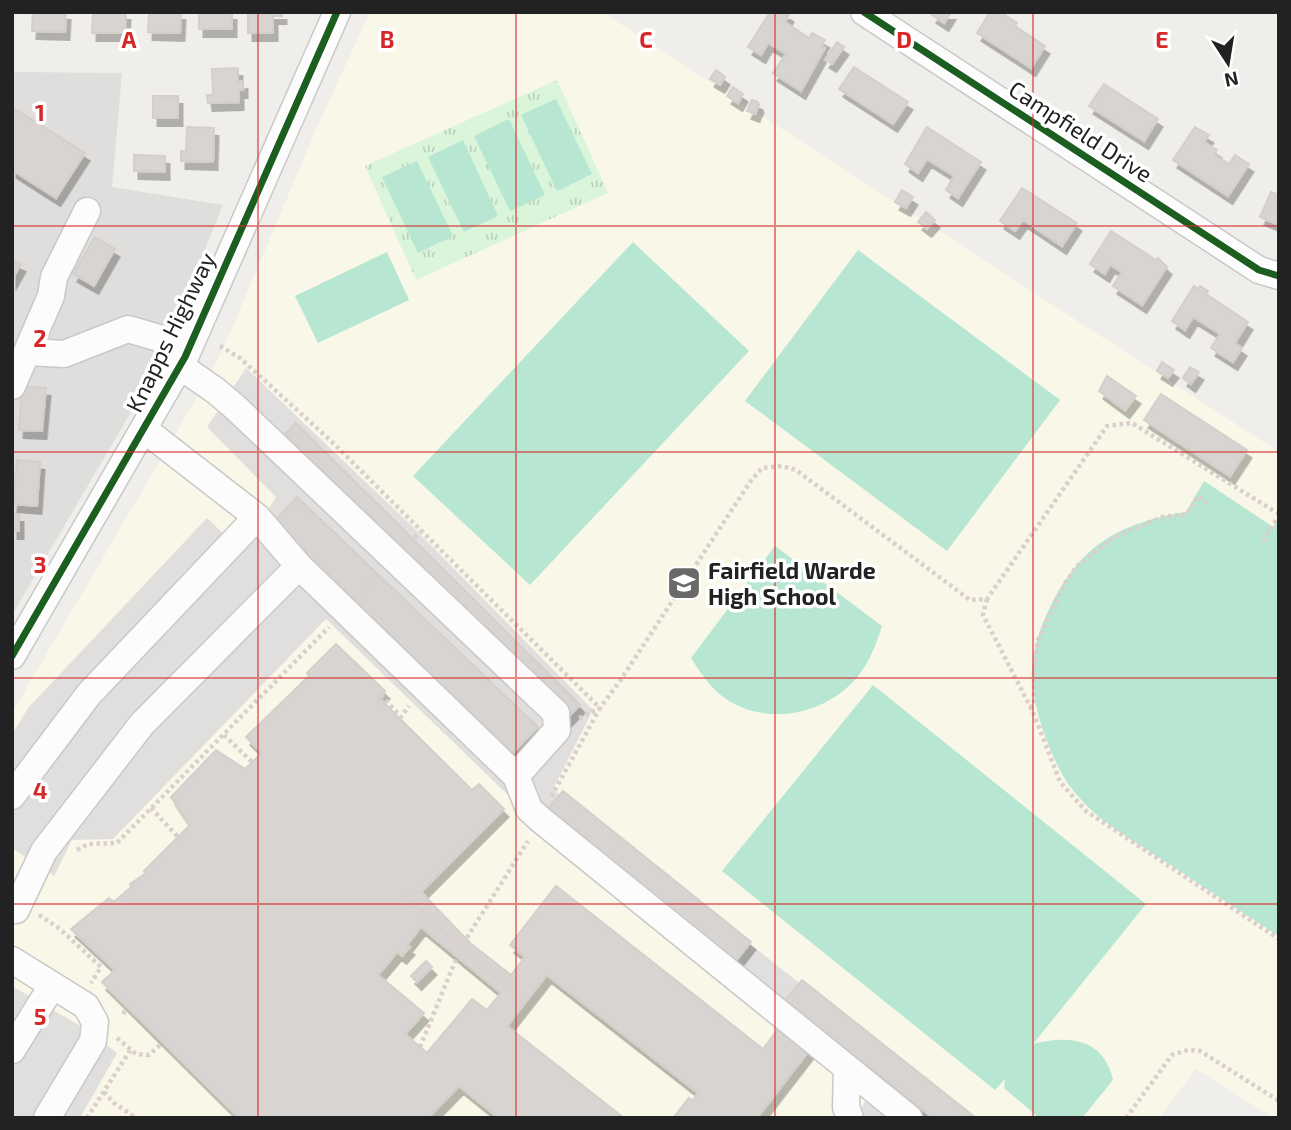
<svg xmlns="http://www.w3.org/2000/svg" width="1291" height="1130" font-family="'Exo 2',sans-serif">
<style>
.residential{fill:#dfdedc}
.education{fill:#f8f7e8}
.park{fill:url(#park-tufts)}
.pitch{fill:#b7e6d2}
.parking{fill:#e0dfde}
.building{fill:#d7d4d2;stroke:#d3d0cc;stroke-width:2;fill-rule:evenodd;filter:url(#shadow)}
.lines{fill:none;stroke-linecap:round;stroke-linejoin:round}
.minor-casing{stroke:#c9c8c7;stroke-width:29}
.path{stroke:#dccecd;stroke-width:4.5;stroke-dasharray:3.5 3.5;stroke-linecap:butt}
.minor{stroke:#fdfcfc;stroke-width:26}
.cycleway-casing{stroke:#fff;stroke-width:11}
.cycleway{stroke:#1b5e20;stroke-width:7}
.grid{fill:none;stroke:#d62828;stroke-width:2;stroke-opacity:0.55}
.labels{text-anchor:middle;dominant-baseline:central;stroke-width:7;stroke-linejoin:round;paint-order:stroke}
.street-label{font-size:23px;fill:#222;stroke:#fff}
.poi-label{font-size:23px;font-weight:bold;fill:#222;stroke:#fff;text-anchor:start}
.grid-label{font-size:23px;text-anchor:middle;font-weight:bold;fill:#d62828;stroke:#fff;stroke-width:7;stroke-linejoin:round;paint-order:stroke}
</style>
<defs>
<pattern id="park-tufts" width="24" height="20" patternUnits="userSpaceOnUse" patternTransform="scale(1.75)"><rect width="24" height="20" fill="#daf5da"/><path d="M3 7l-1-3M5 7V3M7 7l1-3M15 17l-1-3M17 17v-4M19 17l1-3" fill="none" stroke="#bbd2bb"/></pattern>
<filter id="shadow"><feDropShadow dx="4.5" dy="8" stdDeviation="0" flood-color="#0004"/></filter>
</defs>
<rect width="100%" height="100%" fill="#f0eeeb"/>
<path class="residential" d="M12,72L122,73L112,187L223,205L155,371L12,615Z"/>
<path class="education" d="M370,12H602L1279,452V1118H1274L1196,1069L1159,1118H12V713L210,375L227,340L317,127Z"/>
<path class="park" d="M557,80L608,193L416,280L365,166Z"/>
<path class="pitch" d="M556,99L592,174L557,191L521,115Z
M509,119L545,195L510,211L474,136Z
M463,140L498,216L464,232L428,157Z
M417,161L453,236L418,253L382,177Z
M633,242L749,351L530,585L413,476Z
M858,250L1060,400L947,551L745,401Z
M387,252L409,300L318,343L295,296Z
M1204,481L1273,527L1279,516V936C1240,911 1201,885 1163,860C1134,841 1100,823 1078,796C1062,779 1053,757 1045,736C1027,685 1027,652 1052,603C1083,543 1121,523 1186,512Z
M775,546L882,626C876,646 867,668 852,683C818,717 762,726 722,696C709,686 700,672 691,658Z
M873,685L1146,904L1033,1044C1066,1035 1104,1037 1113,1080L1082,1118H1039L1004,1088L1005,1079L995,1090L722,871Z"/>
<path class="parking" d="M246,368L414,528L593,710L553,789L971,1118H860L857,1115L877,1081L518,788L510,797L326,619L113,839L72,840L54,876L12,848V734L29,707L207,518L243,552L276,497L207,427Z
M12,986L84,1028L117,1053L80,1118H12Z"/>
<path class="building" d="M33,12H66L65,32L32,31Z
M93,12H126L125,33H92Z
M149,12H181L180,33L148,32Z
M199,12H232V29H199Z
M248,12H282V16H273V33H248Z
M770,12H786L789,14L785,22L809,38L812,33L825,40L821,46L825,48L801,91L773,73L786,54L768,43L761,55L748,47Z
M934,12H951L944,23L932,15Z
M990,12H1006L1005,15L1017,23L1015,26L1045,46L1031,68L977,33Z
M837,42L844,47L832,64L825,60Z
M854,67L908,102L893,124L839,89Z
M238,68V82L243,81V90H239V102L208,103L207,95H213L212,69Z
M716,70L725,77L720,85L710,79Z
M1104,84L1158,119L1144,141L1089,106Z
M733,87L743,94L738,103L727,96Z
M153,96H178V118H153Z
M752,100L758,102L759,105L755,114L747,111Z
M12,107L85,153L56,198L12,170Z
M187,127L214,128L213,162L181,161V151L186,152Z
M927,127L981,162L958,198L946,190L954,176L927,159L918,173L905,164Z
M1195,127L1209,135L1204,142L1217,150L1214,155L1229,164L1235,155L1249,164L1228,196L1173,160Z
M134,155L165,156V172L134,171Z
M1022,188L1077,223L1062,246L1023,220L1015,231L1000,221Z
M902,190L913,197L906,208L895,202Z
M1271,192L1279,195V225L1260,217Z
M926,212L935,220L927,229L918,222Z
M1111,231L1156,260L1158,258L1167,267L1142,305L1113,286L1122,272L1110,265L1105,274L1090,264Z
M95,237L115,249L94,286L73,274Z
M12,260L21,264L12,280Z
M1194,286L1198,289L1200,286L1208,291L1206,294L1248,322L1235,343L1242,348L1233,362L1211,348L1220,334L1193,317L1185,330L1172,321Z
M1162,362L1174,370L1168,378L1157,371Z
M1190,367L1199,372L1191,384L1183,378Z
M1107,376L1136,396L1125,410L1099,391Z
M22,386L46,388L42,431L19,430Z
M1161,394L1247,450L1230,476L1144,420Z
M296,423L580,705L563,722L279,440Z
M17,460L40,462L37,506L13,504Z
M297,497L538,727L512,754L271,525Z
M13,514H19V531H13Z
M336,644L385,691L378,697L472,790L479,784L504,809L421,892L470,943L511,975L525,957L510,945L556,886L763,1049L781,1025L811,1048L757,1118H673L689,1098L692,1101L698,1093L547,975L507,1026L624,1118H499L459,1086L428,1118H239L102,982L115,970L71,929L109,898L114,902L131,887L130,884L145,874L144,871L190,825L171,797L216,750L245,769L262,753L246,737L309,676L307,673ZM421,927L501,993L487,1010L472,999L427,1053L405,1034L424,1013L378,975L397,952L402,956L410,947L407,945Z
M563,791L751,942L735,962L546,811Z
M426,961L432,967L417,982L411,976Z
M802,980L976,1118H933L785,1001Z"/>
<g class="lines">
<g class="minor-casing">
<path id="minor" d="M864,12L1259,270L1279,276
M29,352L64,354L128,329L159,338L185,357
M180,366L216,391L236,408L556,713L557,730L516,776
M12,386L51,296L54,277L87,211
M299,566L516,776L529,809L541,820L909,1118
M12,656L185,357L337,12
M12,796L89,694L257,517
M16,910L44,851L142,724L299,566L257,517L145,430
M12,960L86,1006L95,1022L93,1041L47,1118
M12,1050L52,986
M847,1068L846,1107L850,1118"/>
</g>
<path class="path" d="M220,346L240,358L331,441L600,708L550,799
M1263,541L1279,515
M409,542L422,531
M362,593L380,574
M987,599L983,615L1033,712L1060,782L1086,811L1279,939
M381,695L401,717L409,706
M1030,708L1034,705V668L1038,640L1066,582L1077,566L1113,538L1162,517L1187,514L1198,496L1207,504
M579,718L600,708L620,681L750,482L762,468L782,466L796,470L970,600L987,599L1107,426L1132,423L1279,514
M224,735L252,762
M151,808L178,837
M77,850L88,844L117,843L329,627
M405,895L504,985
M39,915L60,929L101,967L91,983
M123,1014L126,1010
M117,1038L136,1054L149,1055L161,1044
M420,1047L461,947L528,841
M104,1092L114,1103L136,1118
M87,1118L131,1049
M1126,1118L1172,1055L1188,1050L1200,1051L1279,1101"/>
<use href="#minor" class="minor"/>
<g class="cycleway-casing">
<path id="cycleway" d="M864,12L1259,270L1279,276
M12,656L185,357L337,12"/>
</g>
<use href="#cycleway" class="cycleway"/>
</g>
<path class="grid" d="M258,12V1118M516,12V1118M775,12V1118M1033,12V1118M12,226H1279M12,452H1279M12,678H1279M12,904H1279"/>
<defs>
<g id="school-square" transform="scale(1.75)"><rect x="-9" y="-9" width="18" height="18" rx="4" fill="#6a6968" stroke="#fff"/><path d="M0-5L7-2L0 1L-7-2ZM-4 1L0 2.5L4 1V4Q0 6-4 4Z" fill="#fff"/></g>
</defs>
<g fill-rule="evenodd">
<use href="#school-square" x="684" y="583"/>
</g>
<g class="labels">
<g class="street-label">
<text transform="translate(1081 131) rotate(33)">Campfield Drive</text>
<text transform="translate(170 332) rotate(-64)">Knapps Highway</text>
</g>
<g class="poi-label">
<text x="708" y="570">Fairfield Warde<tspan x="708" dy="26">High School</tspan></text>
</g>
</g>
<g class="grid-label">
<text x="129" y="48">A</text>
<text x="387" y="48">B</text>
<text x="646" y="48">C</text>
<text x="904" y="48">D</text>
<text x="1162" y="48">E</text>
<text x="40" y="121">1</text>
<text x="40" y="347">2</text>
<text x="40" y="573">3</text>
<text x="40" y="799">4</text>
<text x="40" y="1025">5</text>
</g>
<rect width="1291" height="1130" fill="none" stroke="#222222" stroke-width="28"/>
<g transform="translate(1228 63) rotate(168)" stroke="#ffffff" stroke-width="5" paint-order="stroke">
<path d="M0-5L12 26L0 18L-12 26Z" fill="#222222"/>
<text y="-10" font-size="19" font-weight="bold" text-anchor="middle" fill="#222222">N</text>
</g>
</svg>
